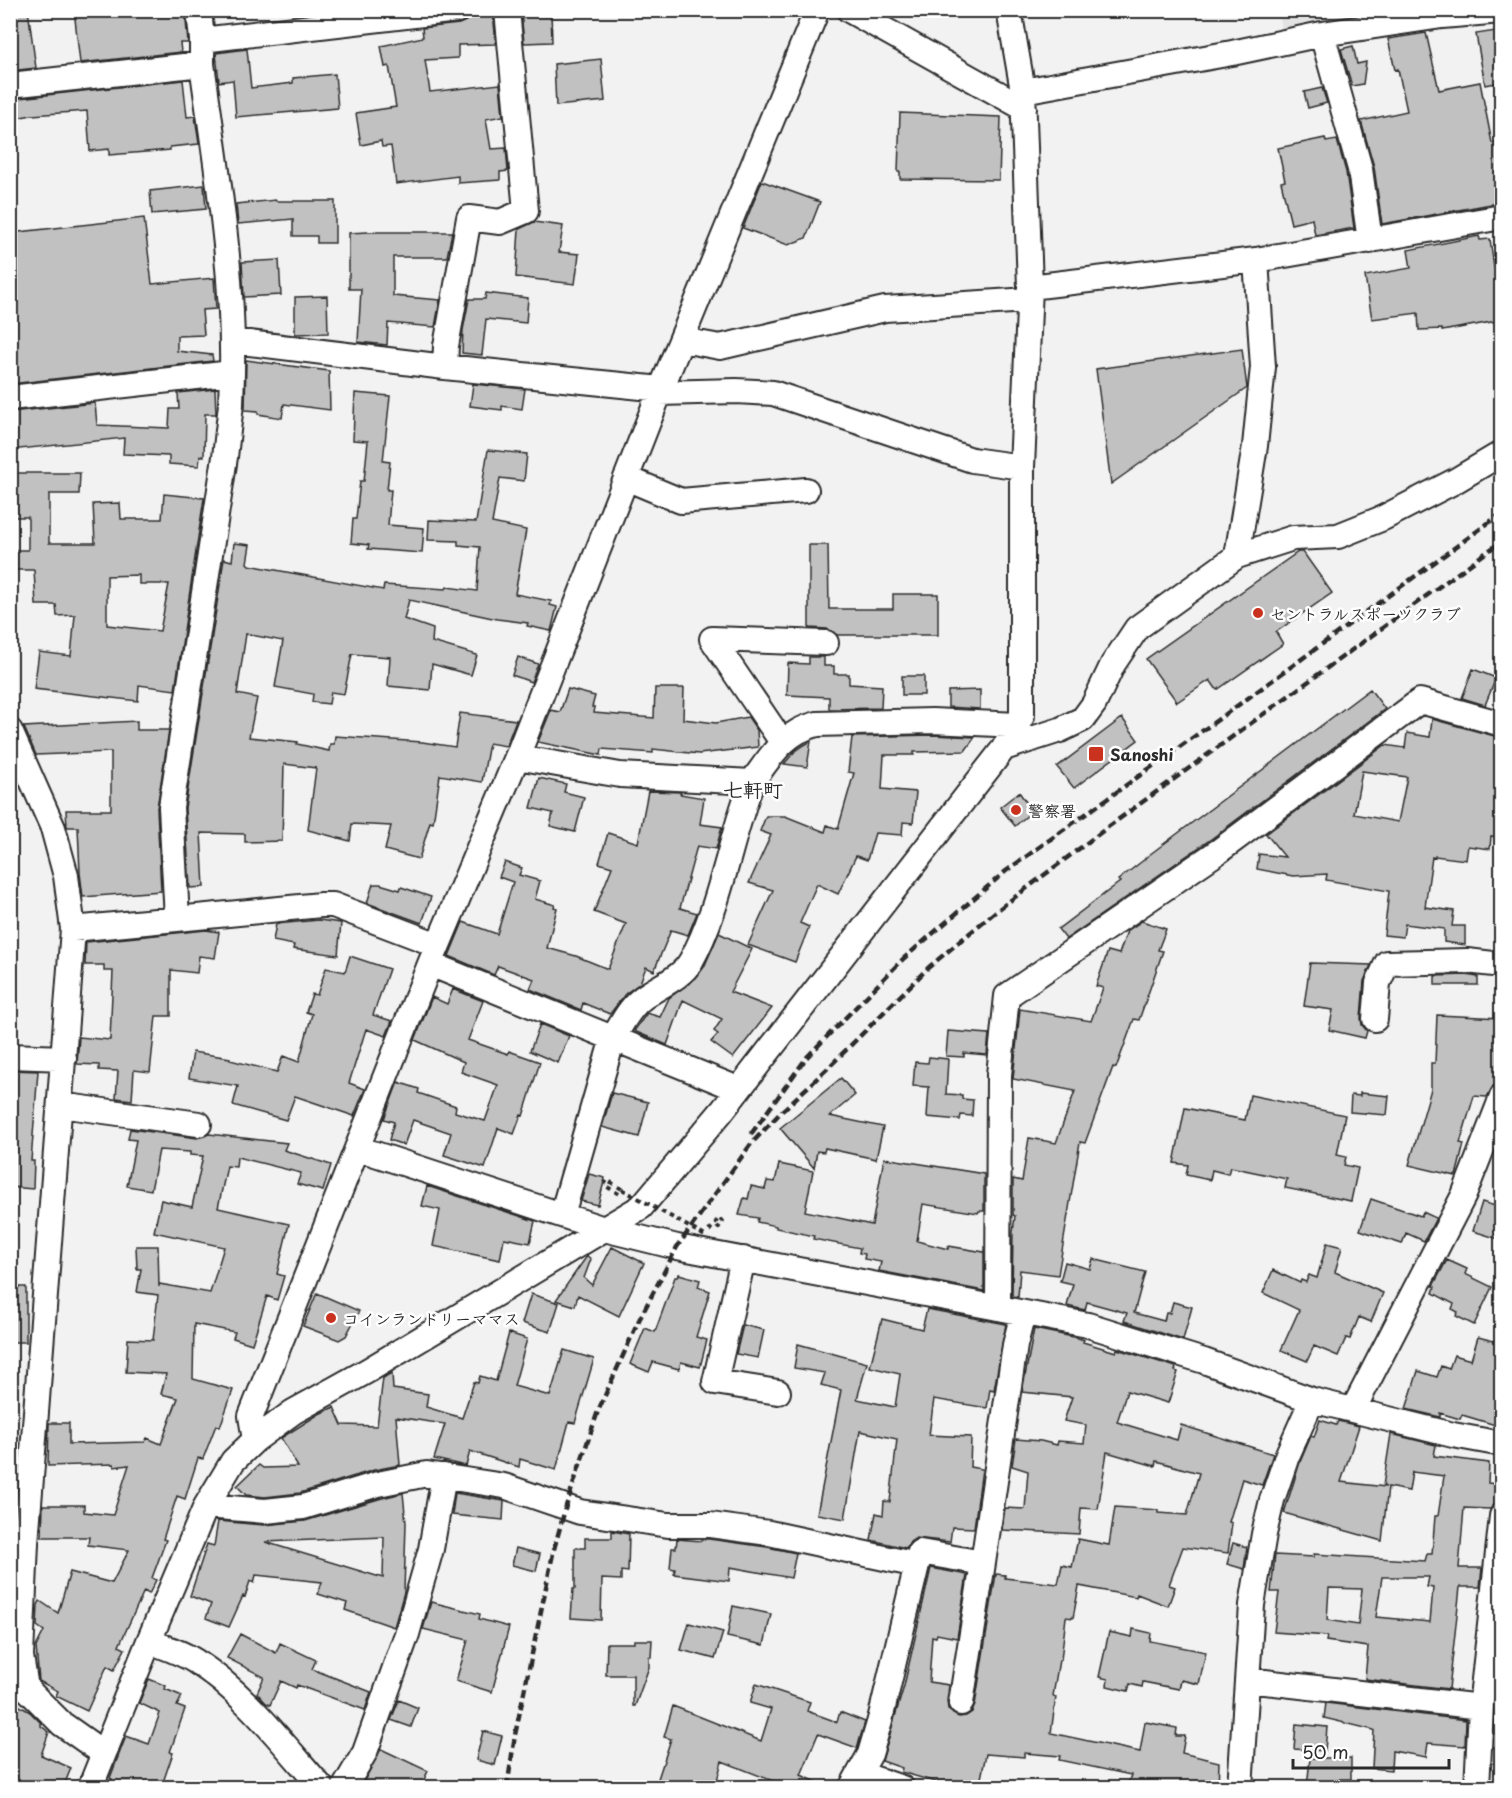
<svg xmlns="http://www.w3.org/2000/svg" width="1512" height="1798" font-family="'Playpen Sans','Klee One',sans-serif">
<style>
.built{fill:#e3e3e3}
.building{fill:#c1c1c1;stroke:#2b2b2b;stroke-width:1.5;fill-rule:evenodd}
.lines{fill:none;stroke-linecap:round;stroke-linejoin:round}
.minor-casing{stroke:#2b2b2b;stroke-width:28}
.path{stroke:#2b2b2b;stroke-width:4;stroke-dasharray:4.5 4.5;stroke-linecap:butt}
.minor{stroke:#fff;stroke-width:24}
.rail{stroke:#2b2b2b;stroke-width:4.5;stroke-dasharray:9 4.5;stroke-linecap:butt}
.path-bridge{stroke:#2b2b2b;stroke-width:4;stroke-dasharray:4.5 4.5;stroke-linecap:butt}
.poi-dot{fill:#c8321e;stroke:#fff;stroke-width:2}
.labels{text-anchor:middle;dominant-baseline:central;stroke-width:5;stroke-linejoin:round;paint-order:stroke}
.poi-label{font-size:16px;font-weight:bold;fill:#2b2b2b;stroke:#fff;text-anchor:start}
.quarter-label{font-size:20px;font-weight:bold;fill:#2b2b2b;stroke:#fff}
</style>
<rect width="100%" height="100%" fill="#f2f2f2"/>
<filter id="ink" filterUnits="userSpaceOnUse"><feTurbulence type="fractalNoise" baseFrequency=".0167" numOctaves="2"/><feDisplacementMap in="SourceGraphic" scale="12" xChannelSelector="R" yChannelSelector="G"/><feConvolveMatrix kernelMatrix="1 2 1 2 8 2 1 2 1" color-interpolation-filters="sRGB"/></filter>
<g filter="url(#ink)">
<path class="built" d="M1279,11H1433L1283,36Z"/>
<path class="building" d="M10,10H28L36,68L10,71Z
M74,10H185L188,43H180L181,52L80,63Z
M551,11L552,42L524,43L521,12Z
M493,12L496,44L458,45V58L425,60L430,92L500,84L503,116L486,119L491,149L506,148L508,171L500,172V180L458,183V176L396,184L391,146L382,147L381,141L361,145L356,113L396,107L389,66L385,67L381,46L423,37L422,28L459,24L466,21L471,13Z
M1502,30V82L1485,85L1476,34Z
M1426,33L1439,90L1480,82L1492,143L1502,141V202L1382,224L1374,167L1361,121L1407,111L1398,69L1395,70L1388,39Z
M1353,46L1357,64L1366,62L1363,84L1352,86L1341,49Z
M247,49L251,88L293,83V78L335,74L338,108L236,117L233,80L219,82L216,53Z
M601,59L605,101L556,106L554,64Z
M183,80L187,117L195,116L199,144L170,147V150L109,155V149L90,151L87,111L32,115L10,119V99Z
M1322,88L1327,103L1308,108L1304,92Z
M900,113L1001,117L999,180L900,179V172H898Z
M1325,138L1326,142L1337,140L1346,172L1354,228L1315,235L1312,219L1291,224L1281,182L1285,181L1278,148Z
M762,181L820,202L806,238L788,245L743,228Z
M204,185L206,209L152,214L150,191Z
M276,200V201H335V243H317V236H293V219L238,224L236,204Z
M144,218L152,284L214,278L216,309L202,310L204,335L177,336V351L212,355L213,361L10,384V233Z
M534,222L563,226L559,252L579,254L575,284L516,277L519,229Z
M368,232H452L447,257H393V296L440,300L435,327L388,323L387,345L358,342L361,289H349V233Z
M1479,236L1480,240L1490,239L1494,267L1502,266V320L1442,331V329L1419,330L1418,313L1372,319L1365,276L1411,268L1408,250Z
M279,260L281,295L244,297L242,262Z
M486,293L528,298L526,323L486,319L482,355L462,353L463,330L469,299H485Z
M327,296L328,333L295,334V297Z
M1242,349L1247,388L1111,484L1096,369Z
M246,360L329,371L330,410L284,404L282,418L258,414V411L245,410Z
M473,384L525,389L522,409L502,406V410L470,406Z
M215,389L216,414H205L204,456H200L199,466L169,464V456L123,454L124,438L10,450V412L95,403L97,425L169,428L170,409H179L178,393Z
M355,393L390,396L383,461L390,462L387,490H391L388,525L424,528L422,553L368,549L369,545L351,543L353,519H356L360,481H364L368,441L353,440Z
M488,450L527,454L524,481L500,478L492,523L526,530L515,594L551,601L550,605L557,607L551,631L527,626L528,623L497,619L409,600L404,619L433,629L432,642L477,655L471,675L432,664L430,690L388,686L390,657L352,654L344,694L331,692L329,704L312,702L313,694L275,687L283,641L246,634L237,694L257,698L249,737L298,742L297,744L329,751L330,744H334L335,736L422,742L455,747L460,713L516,720L506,746L489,743L482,782L440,775L433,823L430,822L419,859L385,850L391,826L352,824L350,841L308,830L316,768L284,764L282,841L245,842V834L201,833L204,887L190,888L185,808L224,559L232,561L234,543L250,545L247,563L249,565L383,590L384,585L446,589L447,587L477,591L480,547L458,545V541L428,540L429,520L476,522Z
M10,473H80L79,494H49V543H95L93,504L120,503L121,519H162L164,494L204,498L175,690L139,685L138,701L34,689L39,652L71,656L75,615L57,616L56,605H36L34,570H10V550H28V517H10ZM139,575V584H169L160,631L107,625V576Z
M809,545H828L829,609H893V594H938V635H837L827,629L809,628Z
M1298,552H1303L1332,593L1276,632L1283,644L1217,690L1210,680L1177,702L1146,659Z
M518,657L538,664L531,682L512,675Z
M809,657H824V666H834V674H849V684L882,686L881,708L829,709V697L787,695L788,663L809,664Z
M1473,669L1496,678L1485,705L1462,698Z
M902,676H924V695H902Z
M655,688H684L683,719L716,723L748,717L757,730L758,747L699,754L653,749V753L602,749L601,755L538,742L551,710L560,712L568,689L595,696L592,707H595L594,713L654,718Z
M1370,689L1385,709L1211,839L1066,939L1058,929L1120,882L1118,880L1145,859V858Z
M980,690V709L948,707V691Z
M1122,718L1138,740L1074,788L1057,767Z
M1432,719L1502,738V838L1491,836L1490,849L1468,846L1466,860L1435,856V858L1432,857L1425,907L1454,911L1452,926H1465V945L1444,942V929L1405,924L1403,937L1384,935L1389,891L1326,880L1327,874L1293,876L1257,869L1259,854L1285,857L1266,834L1385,745L1405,748L1407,733L1430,737ZM1362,771L1407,777L1398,822L1354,814Z
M137,721V730H169L157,808L161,891L83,897L80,873L78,827H67L66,810H111V752L36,755L24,727Z
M932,735L975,737L965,751L914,752V755H884L882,789L916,792L913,823L903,822L902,835L875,833L867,860L856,856L838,894L817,884L800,923L809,927L795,962L748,945L773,890L749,883L771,835L760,831L766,816H785L825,832L827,825L838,829L854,773L848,772L852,737Z
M811,741L807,767L784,764L796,750Z
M539,778L566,784L564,792L584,797L575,832L550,826L553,813L531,808Z
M648,791L681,792L680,794L704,798L700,824L722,827L716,849L697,846L680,908L697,913L688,935L671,930L654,971L646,967L640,983L625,994L610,1014L583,1003L581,1010L530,989L534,979L498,966L494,975L449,956L463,922L497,934L513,882L499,877L505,862L522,868L519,875L540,881L535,899L555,905L554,907L557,908L547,948L576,956L608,969L626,924L594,912L612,867L599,863L608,833L638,843Z
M1019,792L1031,809L1027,812L1029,814L1015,826L1000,807Z
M373,884H380L400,890L401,887L431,897L422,923L367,903Z
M319,920L341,923L338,955L293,949L294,945L273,941L276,924Z
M1142,921L1166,929L1158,950L1163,951L1139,1020L1134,1019L1116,1068L1113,1067L1085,1143L1080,1142L1058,1275L1020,1270L1018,1297L1012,1296L1013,1232L1015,1216L1013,1215V1179L1022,1181L1029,1138L1056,1143L1075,1091L1013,1079L1020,1009L1091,1021L1103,988L1096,986L1108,951L1119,954L1127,931Z
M206,930L219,932L215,958L199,956L197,973L171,970V1016H156L150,1072L134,1070L132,1100L116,1098L118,1071L99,1070V1065L77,1064L79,1037L110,1040L113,971H104V965H85L86,942Z
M719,933L752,949L730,992L772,1008L733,1058L711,1042L718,1034L714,1031L722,1019L683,1000L667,1045L634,1031L647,1013L660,1017L669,998L696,978L704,967Z
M350,956L389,969L373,1015L392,1021L386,1036L366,1029L349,1083L365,1089L354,1116L295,1096L286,1120L233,1105L238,1086L189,1078L193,1052L230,1058V1060L277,1072L283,1056L299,1062L312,1014L306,1012L312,994L317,995L326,968L345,972Z
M1310,963L1371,965L1364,981L1361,1018L1362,1025L1367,1031L1365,1038L1329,1030L1333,1010L1304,1006Z
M1466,975L1478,977V985H1435V976Z
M453,989L483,1001L468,1040L508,1054L509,1051L540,1062L523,1116L521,1115L514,1134L498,1128L485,1168L444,1155L451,1133L413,1120L404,1145L389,1140L394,1122L384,1119L398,1082L419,1089L418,1093L456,1106L455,1112L485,1121L498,1085L461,1072L464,1062L415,1040L432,997L447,1004Z
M1437,1015L1502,1018V1083L1493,1086L1487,1097L1474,1096L1460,1143L1464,1144L1456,1176L1409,1165L1431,1089V1063H1435Z
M540,1024L569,1036L558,1063L530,1051Z
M948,1031L989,1034L987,1055L964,1053V1057L946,1056Z
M929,1057L948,1059L946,1094L962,1095V1099L973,1100L972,1116L961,1115L960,1120L927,1117L929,1087L913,1086L915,1062L928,1063Z
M10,1070L38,1071L31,1161H34L33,1189L10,1187Z
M841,1078L855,1095L830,1116L883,1127L876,1159L825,1148L824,1152L817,1151L814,1168L780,1128Z
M612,1093L648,1102L639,1137L602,1127Z
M1360,1093L1389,1096L1387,1115L1350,1112L1351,1095L1360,1096Z
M1250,1095L1345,1115L1337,1155L1346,1157L1344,1165L1358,1168L1351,1201L1285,1188L1287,1179L1230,1167L1228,1174L1212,1170L1210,1180L1186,1175L1188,1165L1174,1163L1185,1108L1245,1120Z
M130,1129L197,1138L209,1134L287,1143L284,1150L331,1165L323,1191L297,1184L301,1173L237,1157L236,1167L227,1166L218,1208L289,1224L277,1274L284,1276L277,1300L267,1296L252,1344L233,1338L235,1332L194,1324L193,1379L233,1390L220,1427L216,1425L203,1459L198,1458L185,1499L177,1496L163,1539L166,1540L152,1578L156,1580L149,1594L144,1591L119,1646L125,1649L114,1670L107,1666L87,1711L56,1696L58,1691L39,1681L36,1647L44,1631L37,1626L38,1605L40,1601L58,1613L70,1572L112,1583L129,1550L88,1545L89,1537H42L43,1505H84V1512L113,1515L129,1465L114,1467V1464L48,1466L49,1423H69V1444L145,1442L147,1438L161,1444L178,1398L161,1394L166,1374L126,1372L128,1339L153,1340L158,1295L137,1292L141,1269H137L136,1246H158L159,1287V1284L210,1293L224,1247L154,1232L161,1200L192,1207L203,1156L190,1155V1152L159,1150L151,1190L127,1186L136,1140L128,1139Z
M884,1158L984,1174V1211H979L978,1213L923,1204L917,1241L948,1249V1246L984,1252V1291L879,1271L881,1262L864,1259L865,1254L859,1253L860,1248L813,1239L814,1236L776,1228V1226L757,1222L758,1218L739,1215L744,1198L748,1199L751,1186L765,1189L767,1181L775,1182L779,1164L813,1171L805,1211L872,1225Z
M589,1174L605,1178L598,1205L581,1201Z
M427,1186L535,1221L530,1243L504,1238L500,1260L433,1246L440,1210L422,1206Z
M1371,1199L1421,1216L1423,1212L1436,1218L1424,1241L1406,1233L1402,1244L1360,1230Z
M1482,1202L1502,1208V1240L1473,1231Z
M1327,1243L1342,1247L1335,1272L1383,1293L1371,1322L1359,1317L1350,1339L1346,1338L1338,1356L1314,1346L1307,1361L1281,1350L1299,1310L1263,1293L1273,1270L1300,1283L1301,1280L1306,1282L1309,1275L1317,1278Z
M612,1247L644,1263L619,1316L578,1295L575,1306L556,1300L587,1256L591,1259L584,1278L592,1285Z
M1093,1259L1145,1272L1134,1313L1164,1321L1166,1313H1170L1173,1302L1192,1307L1183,1340L1124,1321L1127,1313L1087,1302L1085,1310L1067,1306L1073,1284L1060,1281L1065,1262L1090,1269Z
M1447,1260L1467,1269L1465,1274L1492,1287L1474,1325L1456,1316L1458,1312L1452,1309L1454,1304L1433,1293L1435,1287L1433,1286Z
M679,1274L700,1280L698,1287L710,1291L696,1337L707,1340L700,1367L681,1362L679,1369L653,1362L649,1372L630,1364L645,1328L655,1332L675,1277H678Z
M10,1287H26V1342H10Z
M317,1293L359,1311L346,1336L339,1340L303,1326Z
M531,1294L559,1303L550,1332L522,1323Z
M927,1309L1006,1324L994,1390L990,1389L987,1408L934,1399L929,1435L971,1437L970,1467L982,1469L974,1528L952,1527L950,1542L916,1538L910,1542L906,1548L871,1540L876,1513L883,1515L884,1501L890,1502L897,1439L860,1431L845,1519L817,1514L841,1390L821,1385L825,1373L794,1368L798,1344L867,1363L857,1399L895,1407L900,1374L870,1367L882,1319L922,1329Z
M743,1325L764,1330L758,1358L736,1354Z
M1034,1329L1078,1338L1084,1340L1083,1342L1116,1352L1117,1349L1176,1367L1175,1371L1178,1372L1168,1403L1127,1391L1117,1422L1177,1440L1181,1425L1273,1454L1262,1485L1242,1479L1229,1522L1232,1523L1228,1553L1183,1547L1169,1585L1175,1587L1168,1606L1137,1594L1136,1597L1079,1586L1073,1618L1066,1617L1061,1660H1059L1053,1696L1056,1697L1051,1733L1140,1752L1145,1722L1177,1728L1176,1736H1185L1182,1753L1219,1762L1218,1788H1126L1131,1775L1059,1760L1060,1756L1024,1753V1757L986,1754L979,1788H943V1784L901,1772L902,1768L882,1761L904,1686L931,1568L967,1575L957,1638L937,1634L936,1637L932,1636L929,1682L949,1685L947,1701L948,1709L953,1714L959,1717L966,1716L972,1712L975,1705L996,1574L1005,1575V1578L1058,1584L1062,1565L1072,1567L1078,1539L1109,1545L1115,1507L1158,1510V1513L1187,1515L1199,1473L1156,1461L1155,1466L1107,1452L1098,1509L1081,1508L1079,1534L1002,1530L1005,1508L1025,1509L1028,1471L1012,1466L1016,1439L1041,1441L1057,1445L1058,1441L1084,1443L1086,1425L1064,1421L1072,1397L1022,1392Z
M509,1333L527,1339L514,1386L550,1396L564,1350L594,1359L575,1423L569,1422L556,1470L520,1459L519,1467L470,1451L466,1466L434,1459L445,1424L396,1417L400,1465L374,1470L300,1493L265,1497L246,1495L237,1486L259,1465L263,1468L298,1467L281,1438L319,1414L334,1407L342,1425L377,1426L383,1378L392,1373L393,1389L428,1394L426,1407L462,1418L474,1382L478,1383L480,1376L496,1381Z
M1478,1337L1502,1343V1427L1462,1415L1460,1419L1440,1413V1417L1406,1409L1418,1371L1437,1377L1441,1366L1449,1369L1454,1355L1471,1360Z
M1320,1420L1336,1425L1338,1421L1359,1426L1341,1482L1386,1487L1383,1486L1391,1434L1436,1445L1434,1456L1489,1463L1488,1483L1496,1484L1495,1504L1490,1509L1464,1508L1459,1568H1482L1480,1587H1460L1449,1689L1365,1679L1368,1647L1326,1641L1327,1636L1274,1632L1279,1592H1271L1275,1555L1314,1557V1554L1425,1561L1427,1554H1432L1435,1516H1438L1444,1476L1412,1472L1409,1491L1388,1487L1382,1541L1284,1513L1300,1462L1311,1436L1314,1437ZM1382,1577H1429L1427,1587L1433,1588L1430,1622L1376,1617ZM1329,1588L1362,1589L1358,1625L1327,1620Z
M403,1493L406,1523L404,1592L394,1627L345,1610L347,1603L318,1594L322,1582L256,1575L254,1583L250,1581L245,1597L243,1596L229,1627L206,1618L211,1604L190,1596L207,1544L214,1546L218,1521L264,1525L305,1521L382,1498ZM384,1537L383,1578L265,1542Z
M455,1493L504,1501L503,1520L452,1515Z
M612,1531L629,1534L628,1572L621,1571V1580L602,1579L601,1620L571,1618L573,1589H575V1548H585V1538H612Z
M677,1539L701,1541V1539H709L767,1547L796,1553L791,1578L730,1567L729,1581L674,1574L675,1569L670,1568L672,1548H676Z
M1233,1543L1247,1547L1244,1569L1227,1564Z
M516,1548L540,1554L536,1571L512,1565Z
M431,1602L480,1614L479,1619L509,1627L492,1692L456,1681L468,1640L423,1629Z
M733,1606L771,1614L764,1645L727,1637Z
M689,1623L723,1632L715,1659L681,1650Z
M1133,1629L1151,1633L1150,1641L1206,1652L1199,1684L1181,1680L1179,1689L1143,1682L1142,1687L1130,1684L1128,1691L1107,1686L1108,1679L1099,1677L1109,1632L1132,1637Z
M240,1634L276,1653L280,1643L316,1660L312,1669L371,1692L365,1710L297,1685L296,1688L281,1681L270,1705L266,1703L257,1693L264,1677L227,1658Z
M634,1640H652L651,1657H649V1667L635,1706H633V1675H606L607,1643H634Z
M149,1679L166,1686L165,1689L182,1696L177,1706L185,1709L170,1752L173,1753L161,1788H109L112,1779L110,1778L126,1736L149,1744L160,1713L139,1703Z
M756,1684L810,1702L807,1711L837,1722L840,1712L865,1722L857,1748L818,1734L801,1775L830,1788H771L773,1781L722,1761L715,1788H655L671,1739L664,1737L673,1706L761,1741L771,1709L750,1703Z
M10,1700L30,1712L41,1723V1726L49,1732L41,1755L71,1768L63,1788H14L17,1776L10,1773Z
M399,1700L418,1708L411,1727L391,1720Z
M1326,1703L1466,1720L1465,1746L1428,1743L1426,1757L1392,1751L1391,1770L1372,1768L1374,1730L1324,1718Z
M1495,1719H1502V1748H1493Z
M1296,1724L1327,1727L1325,1751L1294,1749Z
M483,1731L502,1736L495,1765L476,1760Z
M381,1749L428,1771L420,1788H373L363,1783Z
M1310,1758H1351V1779H1339V1788H1307Z"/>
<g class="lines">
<g class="minor-casing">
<path id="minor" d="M849,10L1024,108
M1322,34L1360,169L1370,241
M202,40L457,10
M10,85L202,64
M1023,91L1232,53L1322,34L1442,16L1502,11
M1030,287L1256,260L1502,217
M682,340L720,347L885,309L1029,300
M233,341L445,367L661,389
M445,367L446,346L469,218L500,222L526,211L507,10
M659,393L736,391L773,393L972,460L1022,467
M10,398L232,373C234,269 216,166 202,64V40L199,10
M626,478L681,501L806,490
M1237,556L1293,538L1338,536L1383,518L1455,481L1502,453
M10,731L53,828L66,876L73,929L26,1543L21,1656L26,1688L62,1724L103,1753
M782,742L712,639L826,643
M1004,748L1060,730L1083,719L1094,704L1113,664L1137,628L1237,556L1255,446L1263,367L1256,260
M517,757L620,775L752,782C771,756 784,732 817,724L932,721L1018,725
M177,919L171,807L225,457L231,404L232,373
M73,929L321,905H333L438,945
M430,964L738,1089
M1375,1019L1378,983L1387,963L1467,961L1502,965
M10,1056L64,1058
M60,1105L199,1124
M357,1148L604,1229L677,1247L1088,1325L1204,1361L1312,1400L1453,1435L1502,1444
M562,1215L613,1038C621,1025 628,1010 640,1000C655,987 680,980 691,961C720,909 730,838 752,782
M743,1259L715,1382L778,1392
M998,1308L999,1075L1007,996L1219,851L1420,701L1502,724
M1353,1410L1464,1195L1502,1097
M255,1440L251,1416L430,964L517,757L661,389L817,10
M206,1506L265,1511L303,1507L378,1484L427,1474L504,1486L580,1512L668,1525H710L769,1533L917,1565
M149,1641C164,1647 181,1652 195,1661C245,1693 283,1744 322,1788
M1248,1680L1481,1707
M961,1703L983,1563
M861,1774L902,1788
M90,1788L149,1641L206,1506L233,1461L255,1440L293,1412L367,1371L641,1207L722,1111L1004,748L1022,716V467L1030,287L1023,91L1009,10
M344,1788L365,1752L407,1634L431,1549L444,1476
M851,1788L870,1754L880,1720L920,1552L983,1563L1015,1345L1023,1313
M1240,1788L1252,1605L1264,1534L1272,1500L1287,1456L1312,1400
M1477,1788L1481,1707L1502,1516"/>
</g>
<path class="path" d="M619,1194L604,1185L607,1180L622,1189
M709,1231L719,1218L723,1222L715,1232"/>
<use href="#minor" class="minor"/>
<path class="rail" d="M751,1134L807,1057L903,959L1006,871L1244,701L1502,513
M507,1788L515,1735L554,1549L566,1506L598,1411L639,1320L677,1247L751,1144L782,1111L828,1068L929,967L995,912L1108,827L1502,541"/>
<path class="path-bridge" d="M622,1189L705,1236"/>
</g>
</g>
<g class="poi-dot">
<circle cx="1258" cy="613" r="6"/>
<rect x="1088" y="746" width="16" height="16" rx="3"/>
<circle cx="1016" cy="810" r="6"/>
<circle cx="331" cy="1318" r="6"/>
</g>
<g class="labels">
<g class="poi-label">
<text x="1270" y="613">セントラルスポーツクラブ</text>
<text x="1110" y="754">Sanoshi</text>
<text x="1028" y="810">警察署</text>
<text x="343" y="1318">コインランドリーママス</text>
</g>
<g class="quarter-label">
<text x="753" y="789">七軒町</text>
</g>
</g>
<rect width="1512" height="1798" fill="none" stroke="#fff" stroke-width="36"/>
<rect x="18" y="18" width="1476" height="1762" fill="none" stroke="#2b2b2b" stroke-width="2" filter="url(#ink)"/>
<path d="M1293 1759v9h156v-9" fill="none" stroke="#2b2b2b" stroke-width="3"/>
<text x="1302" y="1759" font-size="18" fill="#2b2b2b" stroke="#ffffff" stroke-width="4.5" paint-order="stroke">50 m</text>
</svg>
